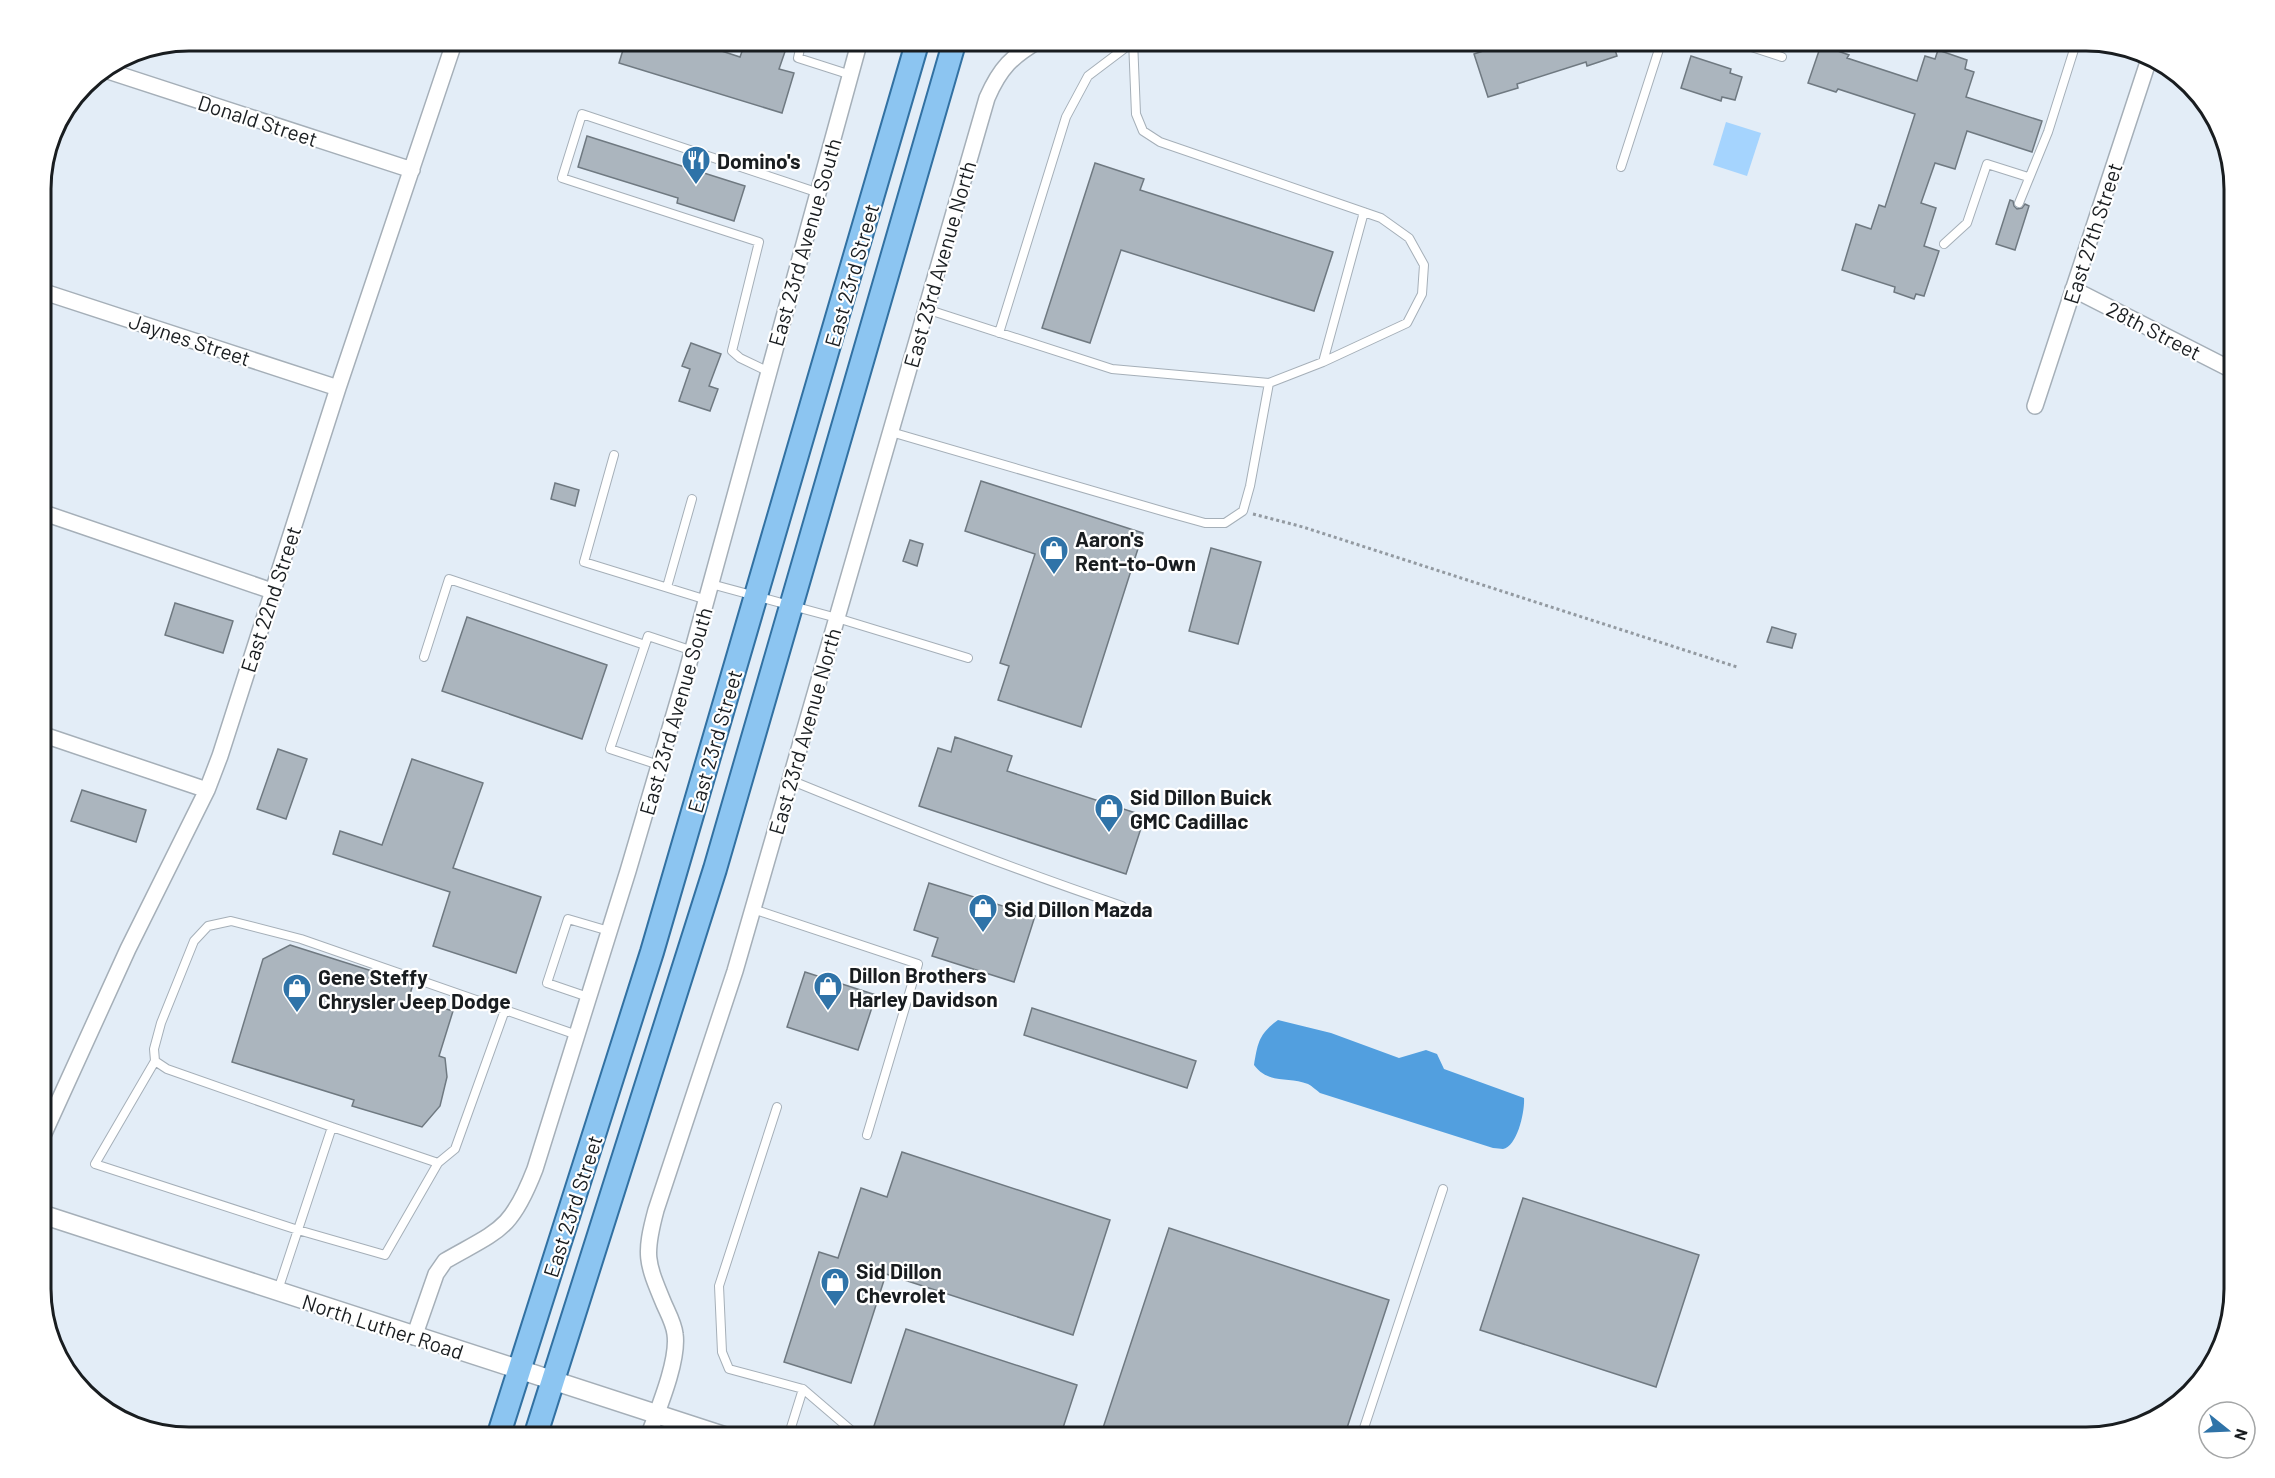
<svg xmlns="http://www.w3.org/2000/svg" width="2275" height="1478" font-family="Barlow,sans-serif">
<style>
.green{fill:#a5d4fe}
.water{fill:#529fdf}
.building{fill:#abb5be;stroke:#6f7981;stroke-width:1.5}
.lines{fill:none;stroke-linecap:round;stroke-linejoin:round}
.service-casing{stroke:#a5afb8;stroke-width:10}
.minor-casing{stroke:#a5afb8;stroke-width:18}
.tertiary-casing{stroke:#a5afb8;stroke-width:21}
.primary-casing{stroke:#3271a2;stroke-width:26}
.path{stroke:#939aa1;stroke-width:3;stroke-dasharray:3 3;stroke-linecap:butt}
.service{stroke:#fff;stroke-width:8}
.minor{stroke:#fff;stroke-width:15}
.tertiary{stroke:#fff;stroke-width:18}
.primary{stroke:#8cc5f1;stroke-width:22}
.labels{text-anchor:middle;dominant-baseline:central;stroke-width:4.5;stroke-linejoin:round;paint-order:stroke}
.street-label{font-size:21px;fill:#191d20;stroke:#fff}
.poi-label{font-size:21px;font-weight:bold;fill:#191d20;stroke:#fff;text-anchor:start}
.rim{fill:none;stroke:#191d20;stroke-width:3}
</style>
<rect width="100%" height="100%" fill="#e3edf7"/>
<path class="green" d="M1726,122L1761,133L1747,176L1713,165Z"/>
<path class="water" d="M1278,1020L1331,1033L1399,1058L1426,1050L1437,1054L1444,1069L1524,1098C1525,1110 1518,1146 1503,1149C1500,1149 1497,1148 1493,1148L1320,1093C1316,1090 1312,1086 1308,1084C1289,1076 1269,1085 1254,1065C1258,1042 1259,1034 1278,1020Z"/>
<path class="building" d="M626,40H688L740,57L746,40H789L779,69L794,73L782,113L619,63Z
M1527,40H1612L1617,56L1587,66L1586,62L1517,84L1518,88L1488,97L1474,54L1504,44L1505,47Z
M1821,45L1849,55L1847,58L1917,81L1925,56L1935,59L1938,50L1967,60L1965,69L1974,72L1966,97L2042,121L2032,152L1967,131L1955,169L1935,163L1921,203L1936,208L1924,246L1939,251L1924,296L1916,294L1914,299L1894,292L1895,287L1842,270L1856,224L1871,229L1879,205L1885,207L1915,114L1838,89L1836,92L1808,83Z
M1691,56L1731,69L1730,73L1742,77L1735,100L1722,97L1721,101L1681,88Z
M587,136L745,186L734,221L677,203L678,198L578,167Z
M1095,163L1144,179L1140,190L1333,252L1314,311L1121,250L1090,343L1042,328Z
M2010,200L2013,201L2014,206L2017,209L2022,208L2025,204L2029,206L2015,250L1996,244Z
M691,343L721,354L709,386L718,389L710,411L679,401L690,369L682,366Z
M981,481L1143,533L1081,727L998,700L1009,666L1000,663L1035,554L965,531Z
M555,483L579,490L575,506L551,499Z
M910,540L923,544L917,566L903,561Z
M1211,548L1261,562L1238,644L1189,631Z
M175,603L233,621L223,653L165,635Z
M467,617L607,665L582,739L442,691Z
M1772,627L1796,634L1792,648L1767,642Z
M955,737L1012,756L1007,771L1145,816L1126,874L919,806L938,748L951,752Z
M278,749L307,759L286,819L257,809Z
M412,759L483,783L453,868L541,897L516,973L433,946L450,892L333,854L340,831L382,845Z
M82,790L146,810L136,842L71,821Z
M929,883L1035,916L1014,982L932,956L938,938L914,930Z
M290,945L413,984L409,998L453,1011L439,1056L445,1058L447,1077L440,1106L422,1127L352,1106L354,1100L232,1062L263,959Z
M805,972L876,995L858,1050L787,1027Z
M1032,1008L1196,1061L1187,1088L1024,1035Z
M902,1152L1110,1220L1073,1335L886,1274L851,1383L784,1362L819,1252L838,1258L861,1188L887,1197Z
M1523,1198L1699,1255L1656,1387L1480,1330Z
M1169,1228L1389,1300L1344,1437H1100Z
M906,1329L1077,1385L1060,1437H899L873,1429Z"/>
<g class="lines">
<g class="service-casing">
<path id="service" d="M802,40L798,58L851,75
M1730,40L1782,57
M1621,167L1662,40
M2019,203L2048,132L2077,40
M1944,244L1967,223L1987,164L2028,177
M926,309L1112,369L1269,383L1323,362L1407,323L1422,294L1424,265L1409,238L1381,218L1160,142L1143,131L1136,114L1133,40
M999,333L1066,117L1088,76L1133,42
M1323,362L1364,212
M767,371L740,358L732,351L759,242L562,178L582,114L819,193
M891,432L1169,513L1205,523H1225L1243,511L1250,486L1269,383
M614,455L584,562L707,600
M711,584L837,618L968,658
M667,587L692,499
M424,657L449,579L645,645
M659,765L610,749L648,636L693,651
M790,780C900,825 1010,868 1122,906
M753,909L918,964L867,1135
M588,997L547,983L568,919L609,931
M155,1061L95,1164L298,1230L385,1255L438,1163
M777,1107L719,1286L722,1352L729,1369L803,1389L788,1437
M332,1127L438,1163L455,1149L505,1010
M278,1290L332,1127L167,1069L155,1061L154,1049L161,1023L194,941L208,926L231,921L301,939L577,1035
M803,1389L852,1431
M1361,1437L1443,1189"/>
</g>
<g class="minor-casing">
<path id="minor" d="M105,70L412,170
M2073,289L2234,371
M41,291L338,388
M2035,406L2149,59
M41,512L272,591
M41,734L207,790
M41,1140L128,949L207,790L220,756L338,388L455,40
M414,1337L436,1274L445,1261C499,1230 511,1231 535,1169L628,871L686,674L860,40
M648,1437C657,1412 679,1361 675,1334C674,1324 668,1313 664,1304C646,1261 644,1255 656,1210L735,971L987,98C1000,68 1012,56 1040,40"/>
</g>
<g class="tertiary-casing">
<path id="tertiary" d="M41,1214L727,1437"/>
</g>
<g class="primary-casing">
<path id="primary" d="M498,1437L652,952L918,40
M535,1437L715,869L955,40"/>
</g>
<path class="path" d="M1253,514L1303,527L1737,667"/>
<use href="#service" class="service"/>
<use href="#minor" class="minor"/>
<use href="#tertiary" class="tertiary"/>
<use href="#primary" class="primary"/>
</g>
<defs>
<g id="restaurant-pin" transform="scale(1.5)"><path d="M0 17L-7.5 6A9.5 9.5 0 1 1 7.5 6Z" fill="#2f73a8" stroke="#fff"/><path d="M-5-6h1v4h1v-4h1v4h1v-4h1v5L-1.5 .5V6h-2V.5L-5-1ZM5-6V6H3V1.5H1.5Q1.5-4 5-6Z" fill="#fff"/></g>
<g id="shop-pin" transform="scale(1.5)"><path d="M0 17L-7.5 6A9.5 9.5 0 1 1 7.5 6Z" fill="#2f73a8" stroke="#fff"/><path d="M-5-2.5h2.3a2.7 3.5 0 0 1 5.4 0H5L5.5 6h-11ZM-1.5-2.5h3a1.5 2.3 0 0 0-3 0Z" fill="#fff"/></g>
</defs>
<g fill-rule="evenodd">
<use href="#restaurant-pin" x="696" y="160"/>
<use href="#shop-pin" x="1054" y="550"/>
<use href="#shop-pin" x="1109" y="808"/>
<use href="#shop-pin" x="983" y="908"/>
<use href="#shop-pin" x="828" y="986"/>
<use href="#shop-pin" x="297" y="988"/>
<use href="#shop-pin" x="835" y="1282"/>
</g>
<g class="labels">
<g class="street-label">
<text transform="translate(258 120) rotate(18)">Donald Street</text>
<text transform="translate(2092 233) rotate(-72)">East 27th Street</text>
<text transform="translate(804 242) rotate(-74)">East 23rd Avenue South</text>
<text transform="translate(939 264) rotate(-74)">East 23rd Avenue North</text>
<text transform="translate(851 275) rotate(-74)">East 23rd Street</text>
<text transform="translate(2154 330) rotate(27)">28th Street</text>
<text transform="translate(190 339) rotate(18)">Jaynes Street</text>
<text transform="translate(270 599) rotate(-72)">East 22nd Street</text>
<text transform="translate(675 711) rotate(-74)">East 23rd Avenue South</text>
<text transform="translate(804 731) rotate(-74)">East 23rd Avenue North</text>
<text transform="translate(714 741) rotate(-74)">East 23rd Street</text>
<text transform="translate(572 1206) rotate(-72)">East 23rd Street</text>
<text transform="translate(383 1326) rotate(18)">North Luther Road</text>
</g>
<g class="poi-label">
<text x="717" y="160">Domino's</text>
<text x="1075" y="538">Aaron's<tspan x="1075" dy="24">Rent-to-Own</tspan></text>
<text x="1130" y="796">Sid Dillon Buick<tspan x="1130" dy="24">GMC Cadillac</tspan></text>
<text x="1004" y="908">Sid Dillon Mazda</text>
<text x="849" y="974">Dillon Brothers<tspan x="849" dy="24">Harley Davidson</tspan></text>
<text x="318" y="976">Gene Steffy<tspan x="318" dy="24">Chrysler Jeep Dodge</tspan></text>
<text x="856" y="1270">Sid Dillon<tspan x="856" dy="24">Chevrolet</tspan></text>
</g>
</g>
<path d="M0 0H2275V1478H0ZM189 51H2086A138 138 0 0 1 2224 189V1289A138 138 0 0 1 2086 1427H189A138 138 0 0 1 51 1289V189A138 138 0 0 1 189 51Z" fill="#fff" fill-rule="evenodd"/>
<path class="rim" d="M189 51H2086A138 138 0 0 1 2224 189V1289A138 138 0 0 1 2086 1427H189A138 138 0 0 1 51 1289V189A138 138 0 0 1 189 51Z"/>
<g transform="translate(2227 1430) rotate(108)"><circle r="28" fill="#ffffff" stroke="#a3a5a6" stroke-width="1.5"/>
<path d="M0-4.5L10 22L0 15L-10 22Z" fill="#2f73a8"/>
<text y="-9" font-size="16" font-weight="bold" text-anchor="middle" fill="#191d20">N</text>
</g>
</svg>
